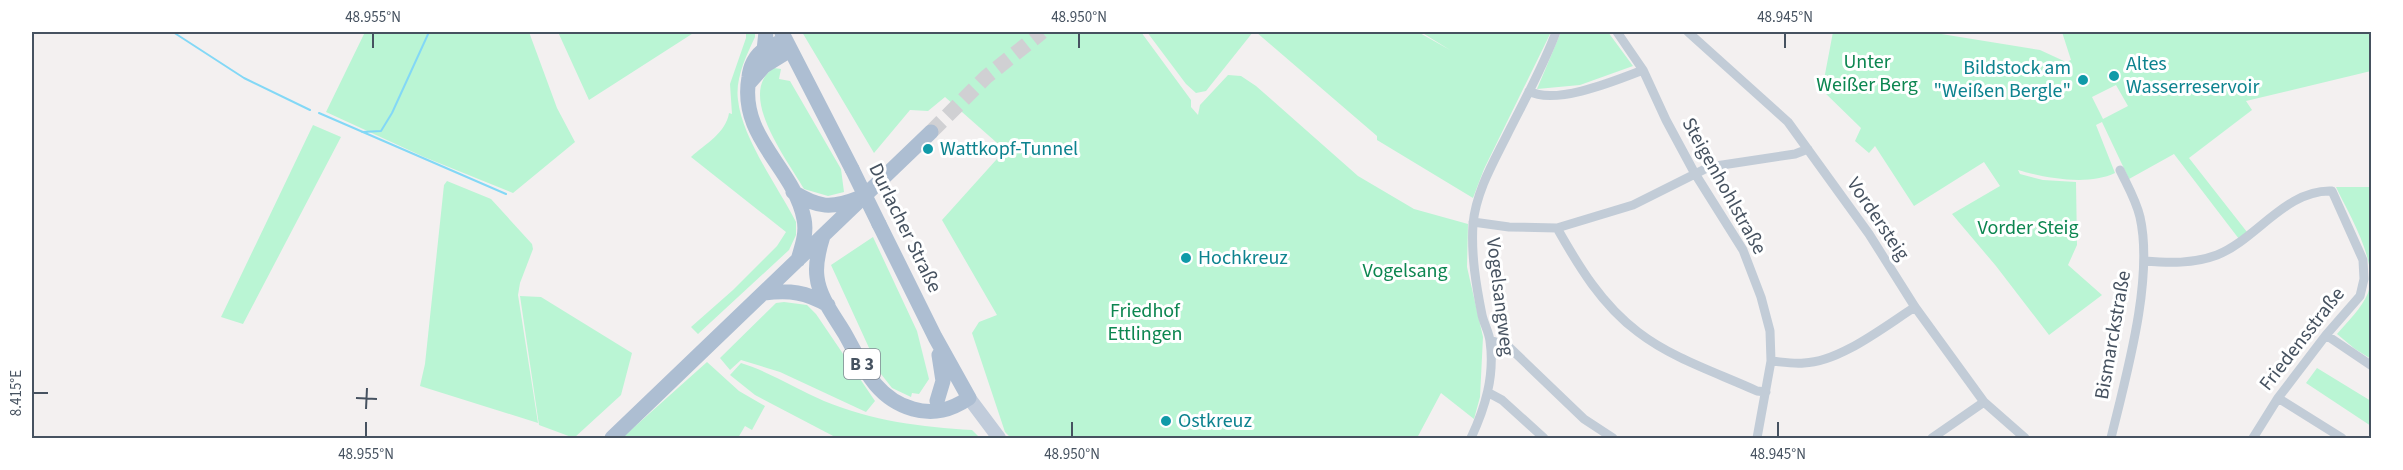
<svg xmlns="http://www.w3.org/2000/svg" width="2403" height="470" font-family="'Source Sans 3',sans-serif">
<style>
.green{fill:#baf5d4;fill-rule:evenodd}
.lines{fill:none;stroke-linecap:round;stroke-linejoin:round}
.stream{stroke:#83d8f6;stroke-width:2}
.primary-tunnel{stroke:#d0d0d3;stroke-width:15;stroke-dasharray:15 8;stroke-linecap:butt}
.minor{stroke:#c2ccd7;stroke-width:9}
.secondary{stroke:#c1ccdb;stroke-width:14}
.primary{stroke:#adbed2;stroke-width:15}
.primary-bridge{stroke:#adbed2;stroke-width:15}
.ticks{fill:none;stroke:#465260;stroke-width:2}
.culture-dot{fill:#0f9aa8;stroke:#fff;stroke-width:2}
.labels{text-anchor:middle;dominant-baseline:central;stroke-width:6;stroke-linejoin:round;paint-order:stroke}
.shield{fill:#fff;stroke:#7e8690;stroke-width:1.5}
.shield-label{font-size:18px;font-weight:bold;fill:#465260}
.park-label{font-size:20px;fill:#0c8650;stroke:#fff}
.culture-label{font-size:20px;fill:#0d838f;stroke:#fff;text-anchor:start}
.street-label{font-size:20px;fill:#465260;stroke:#fff}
.neatline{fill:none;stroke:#465260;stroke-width:2}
.ticks-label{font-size:15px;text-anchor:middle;fill:#465260}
</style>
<rect width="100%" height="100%" fill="#f3f0f0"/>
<path class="green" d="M365,32H529L557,108L575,142L513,193L424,157L326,112Z
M558,32H695L589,100Z
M746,32H755V37C746,56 735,79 738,100C742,138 778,187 796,222V235L789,250L698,334L691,327L733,290L777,246L786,232L691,157C705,144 726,133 729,113L732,114L730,84L746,38Z
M802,32H1141L1191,100V107L1198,115L1200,105L1228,75L1241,76L1256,86L1358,176L1414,209L1468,224L1467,267L1483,337L1480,397L1474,419L1441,393L1417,438H1011L1005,432L972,333L979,322L997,315L942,220L1005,150L945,97L928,111L910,110L874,153Z
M1147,32H1253L1206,91L1196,93L1186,84Z
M1256,32H1418L1450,50L1421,32H1551L1484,169L1473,198L1377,140V136Z
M1561,32H1608L1633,66L1580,85L1537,89Z
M1833,32H1929L2040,50L2066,62L2071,60L2062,32H2371V71L2246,101L2252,110L2189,158L2247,232L2239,239L2174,154L2129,179L2102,122L2096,125L2115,173C2088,186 2045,178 2018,170L2020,174L2043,180L2076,182L2077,245L2068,265L2102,295L2049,335L1996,266L1952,214L2000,186L1984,162L1914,206L1875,146L1869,153L1855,141L1861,128L1822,90ZM2116,85L2128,106L2103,119L2092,97Z
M774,68L781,69L779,79L790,81L841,169L844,192L828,196L804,189C788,161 735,93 774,68Z
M313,125L341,137L243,324L221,317Z
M447,181L491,199L532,244L533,249L520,283L518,295L538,423L420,386L425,364L444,185Z
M2336,187H2371V359L2355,349L2337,334C2347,322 2362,308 2368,293C2379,262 2349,215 2336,187Z
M873,237L917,331L929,379L919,394L912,393L911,397L892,388L881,374L831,265Z
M520,296L541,297L632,353L621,395L574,438L539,425Z
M784,302L807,305L816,314L875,401L866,412L780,372L741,360L730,370L720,358L776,303Z
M707,362L739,391L765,406L752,430L745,426L738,438H622Z
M741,363C770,372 796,389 824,401C872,421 922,427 972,430L980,438H837L755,395L730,375Z
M2317,368L2371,401V426L2306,383Z"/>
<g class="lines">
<path class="stream" d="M173,32L244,78L310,110
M319,113L506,194
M362,132L381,131L392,113L429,32"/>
<path class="primary-tunnel" d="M931,132L986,77L1042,32"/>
<path class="minor" d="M1617,32L1643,70L1666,120L1694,172L1743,250L1761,297L1770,331L1771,361L1757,438
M1688,32L1788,122L1869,234L1915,307L1984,402L2025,438
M1529,91C1555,106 1617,80 1643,70
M1473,222L1509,227L1557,228L1633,205L1709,167L1795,154L1808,149
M1557,228C1579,267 1602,305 1638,332C1673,359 1718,373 1757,391L1766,392
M2144,261C2169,263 2193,264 2217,255C2257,239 2286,189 2332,191L2363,260L2364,279L2360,296L2326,335L2278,398L2253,438
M2326,335L2372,366
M1490,340L1509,347L1584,419L1613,438
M1771,361C1782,362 1793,364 1804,363C1840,362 1885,326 1915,307
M1489,393L1502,400L1544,438
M2278,398L2342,438
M1471,438C1485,408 1495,376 1490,341C1489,332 1484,324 1482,315C1476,285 1471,255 1473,224C1476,192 1493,163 1507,135C1524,101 1543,67 1556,32
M1932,438L1984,402
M2111,438C2126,376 2154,279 2140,217C2136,200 2127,185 2120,170"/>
<path class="secondary" d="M969,398L999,438"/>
<path class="primary" d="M782,33L852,169
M785,40C778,43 771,46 764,50C755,55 750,67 749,77C738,138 794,167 804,219C807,233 802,246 798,260
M764,50L766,32
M750,82L764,66L790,50
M793,192C819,208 831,209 859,198
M823,236C819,249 815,263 817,277C819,297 835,317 845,334C863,366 875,398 913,409C934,415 951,410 969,398L935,337L879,224
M764,293C790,290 806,292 828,305
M937,401L943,381L939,355
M612,438L931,132"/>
<path class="primary-bridge" d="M852,169L879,224"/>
</g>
<path class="ticks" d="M373,48V33M1079,48V33M1785,48V33M33,393H48M356,398L377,399M366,409L367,388M366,437V422M1072,437V422M1778,437V422"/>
<g class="culture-dot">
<circle cx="2114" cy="76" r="6"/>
<circle cx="2083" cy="80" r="6"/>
<circle cx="928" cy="149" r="6"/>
<circle cx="1186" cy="258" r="6"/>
<circle cx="1166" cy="421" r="6"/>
</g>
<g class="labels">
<rect class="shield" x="844" y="349" width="36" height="30" rx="4.5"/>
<g class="shield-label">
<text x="862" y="364">B 3</text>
</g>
<g class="park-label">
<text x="1867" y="62">Unter<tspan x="1867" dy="23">Weißer Berg</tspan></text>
<text x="2028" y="228">Vorder Steig</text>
<text x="1405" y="271">Vogelsang</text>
<text x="1145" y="311">Friedhof<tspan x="1145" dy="23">Ettlingen</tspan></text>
</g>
<g class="culture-label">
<text x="2126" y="64">Altes<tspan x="2126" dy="23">Wasserreservoir</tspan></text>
<text x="2071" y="68" text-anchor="end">Bildstock am<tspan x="2071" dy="23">"Weißen Bergle"</tspan></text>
<text x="940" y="149">Wattkopf-Tunnel</text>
<text x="1198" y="258">Hochkreuz</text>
<text x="1178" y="421">Ostkreuz</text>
</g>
<g class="street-label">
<text transform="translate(1724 186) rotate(61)">Steigenhohlstraße</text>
<text transform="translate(1878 219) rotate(56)">Vordersteig</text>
<text transform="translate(905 228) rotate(64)">Durlacher Straße</text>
<text transform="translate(1500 297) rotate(83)">Vogelsangweg</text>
<text transform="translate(2113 335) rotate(-80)">Bismarckstraße</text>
<text transform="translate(2302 339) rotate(-52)">Friedensstraße</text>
</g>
</g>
<rect width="2403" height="470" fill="none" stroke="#ffffff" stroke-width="66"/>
<rect x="33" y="33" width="2337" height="404" class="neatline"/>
<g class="ticks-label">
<text x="373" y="22">48.955°N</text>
<text x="1079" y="22">48.950°N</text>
<text x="1785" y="22">48.945°N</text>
<text transform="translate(16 393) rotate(-90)" y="5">8.415°E</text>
<text x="366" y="459">48.955°N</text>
<text x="1072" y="459">48.950°N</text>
<text x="1778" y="459">48.945°N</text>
</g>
</svg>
